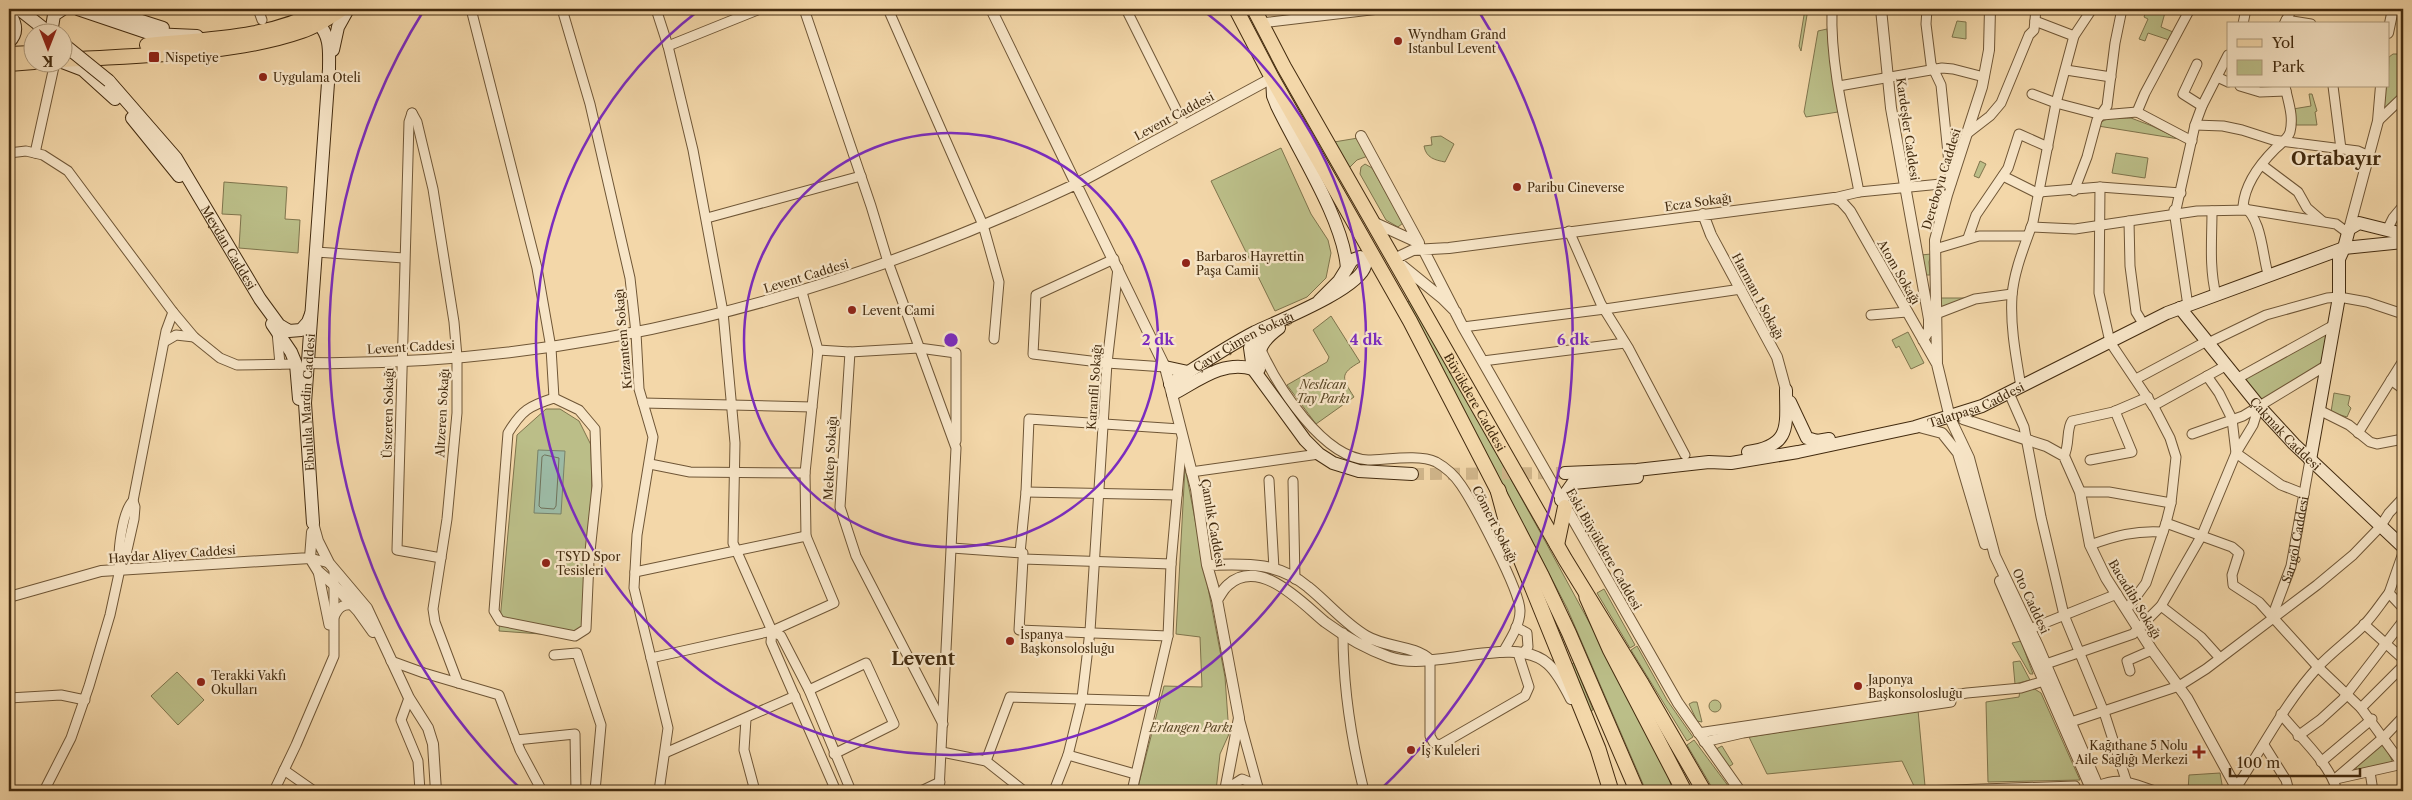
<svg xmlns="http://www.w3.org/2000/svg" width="2412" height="800" font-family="'Libre Caslon Text',serif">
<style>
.green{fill:#bbbe88;stroke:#7f744c}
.water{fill:#9cbaa5;stroke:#788169}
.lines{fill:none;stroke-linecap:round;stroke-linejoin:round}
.shore{stroke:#70725a;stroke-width:1}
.secondary-tunnel{stroke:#d0b58a;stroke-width:12;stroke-dasharray:12 6;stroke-linecap:butt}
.minor-casing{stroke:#6f5636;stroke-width:11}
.tertiary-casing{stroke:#6f5636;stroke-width:12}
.secondary-casing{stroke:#432b0f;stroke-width:14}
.primary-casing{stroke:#432b0f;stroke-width:16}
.motorway-casing{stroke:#432b0f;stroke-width:17}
.minor{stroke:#f7e5c7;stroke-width:9}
.tertiary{stroke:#f7e5c7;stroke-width:10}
.secondary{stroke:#f7e5c7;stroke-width:12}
.primary{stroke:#f3d7a9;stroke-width:14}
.motorway{stroke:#f3d7a9;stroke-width:15}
.secondary-bridge-casing{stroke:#432b0f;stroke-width:14;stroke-linecap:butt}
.secondary-bridge{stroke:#f7e5c7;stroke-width:12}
.ring{fill:none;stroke:#7b2cbf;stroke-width:2.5}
.poi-dot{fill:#8f2418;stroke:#f7e5c7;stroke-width:2}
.labels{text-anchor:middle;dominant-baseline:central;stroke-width:4.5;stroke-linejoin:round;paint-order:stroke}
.poi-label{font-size:12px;fill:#432b0f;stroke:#f7e5c7;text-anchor:start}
.street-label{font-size:12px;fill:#432b0f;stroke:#f7e5c7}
.park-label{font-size:12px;font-style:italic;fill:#5b4827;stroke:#f7e5c7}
.district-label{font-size:18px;font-weight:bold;fill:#432b0f;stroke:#f7e5c7}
.centre{fill:#7b2cbf;stroke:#f7e5c7;stroke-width:2.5}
.ring-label{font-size:15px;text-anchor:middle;font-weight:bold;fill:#7b2cbf;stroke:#f7e5c7;stroke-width:4.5;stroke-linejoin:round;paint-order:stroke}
</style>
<rect width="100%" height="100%" fill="#f3d7a9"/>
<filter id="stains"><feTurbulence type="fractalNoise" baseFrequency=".004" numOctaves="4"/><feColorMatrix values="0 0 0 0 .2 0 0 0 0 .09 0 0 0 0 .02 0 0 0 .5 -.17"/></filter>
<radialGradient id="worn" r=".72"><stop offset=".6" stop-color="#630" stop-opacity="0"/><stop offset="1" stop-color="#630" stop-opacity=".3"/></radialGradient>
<path class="green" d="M1805,9H1808L1801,51L1799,46Z
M2147,9H2166L2161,27L2173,32L2169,40L2148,33L2145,41L2139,39L2148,19L2144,17Z
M1957,21L1966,22V39L1952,37Z
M1827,29L1838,112L1806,117L1804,112L1818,31Z
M2393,54H2403V91L2386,110H2382L2385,86H2388L2389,57Z
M2309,94H2312L2317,111L2315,112L2317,125H2296L2293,109L2311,106Z
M2131,118L2152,126L2179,139L2098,126C2105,115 2119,119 2131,118Z
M1441,136L1454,144L1445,162C1435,160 1426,158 1424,146L1432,145L1431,137Z
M1358,138L1368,156L1357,160L1349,168L1334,142Z
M1281,148L1311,214L1328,240L1331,253L1326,278L1307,297L1275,311L1211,181Z
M2116,153L2148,158L2145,178L2112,173Z
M1980,161L1986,164L1979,178L1974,176Z
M1365,164L1372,168L1403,223L1398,227L1386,220L1360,174L1361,167Z
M224,182L287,187L285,219L300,220L298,253L239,248L241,215L222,214Z
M1931,254L1929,262L1930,275H1926L1921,255Z
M1940,298H1965L1966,300L1941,310Z
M1410,301C1471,407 1531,514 1589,622C1618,677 1654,732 1673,791H1646L1567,608L1407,302Z
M1331,316L1360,362C1339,374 1342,378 1354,397L1316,424L1287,385L1327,362L1329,357L1313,330Z
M2330,330L2325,361L2258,402L2243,377Z
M1908,332L1924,363L1911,369L1899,346L1896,348L1892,340Z
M2334,393L2350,396L2348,405L2351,408L2347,417L2331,412Z
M546,409H560L579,421L591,445L592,496L582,637L499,631L517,435Z
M1185,467L1225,677L1229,734L1220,754L1216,791H1137L1164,686L1202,687L1200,637L1176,634Z
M1604,589L1635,645L1630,648L1597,593Z
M2021,641L2033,674H2030L2012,643Z
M1637,646L1667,700L1693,737L1687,741L1631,650Z
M2020,661L2030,680L2015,684L2013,662Z
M1574,663L1593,710L1587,712L1569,665Z
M177,672L204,700L178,725L151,696Z
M2033,688L2041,693L2080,780L1988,782L1986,702L2019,697L2020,690Z
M1709 706a6 6 0 1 1 12 0a6 6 0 1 1-12 0Z
M1693,702H1697L1702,722L1697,721L1689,704Z
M1918,710L1925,786H1914L1902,761L1767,774L1749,737Z
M1694,740L1732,791H1714L1687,745Z
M2383,741L2394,765L2355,773L2357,765Z
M1722,746L1733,764L1727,768L1714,750Z
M2220,773L2223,790L2207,787L2206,791H2188L2189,775Z"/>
<path class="water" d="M538,450L565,451L561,514L534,513Z"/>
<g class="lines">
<path class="shore" d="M545,455L559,458L556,506L554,509L541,508L539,506L542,457Z"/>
<path class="secondary-tunnel" d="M1412,474L1565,473"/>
<g class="minor-casing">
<g id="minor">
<path d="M258,9L262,20"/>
<path d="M471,9L537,268L551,348L554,398"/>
<path d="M562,9L590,104L630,278L636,333L639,389L653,437L637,535L634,588L668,728L659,791"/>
<path d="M656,9L668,46L693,150L723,312L735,443L733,543L772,631"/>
<path d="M804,9L871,206L888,262L956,448L939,791"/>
<path d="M888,9L983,225L999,282L994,339"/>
<path d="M1126,9L1184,125"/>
<path d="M1832,9C1830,70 1848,133 1859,192"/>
<path d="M2286,20L2311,24"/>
<path d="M2035,21L2074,36"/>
<path d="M1261,23L1379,9"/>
<path d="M2243,24L2246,9"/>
<path d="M2284,24L2292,9"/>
<path d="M668,46L760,9"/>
<path d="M2197,64L2183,94L2202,106"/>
<path d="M2066,70L2111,77"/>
<path d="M2217,77L2228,82"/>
<path d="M1839,86L1942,68L1953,69L1984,77"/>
<path d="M2240,86L2260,92L2286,91"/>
<path d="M2333,86L2341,149"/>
<path d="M2032,94L2056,103L2102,115L2137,112L2192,141"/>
<path d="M2137,112L2145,93L2190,9"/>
<path d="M412,113L417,122L433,189L454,322L457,357V413L447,519L433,609L435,622L458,683"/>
<path d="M412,113L409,122L397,550L441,558"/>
<path d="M2378,121L2403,97"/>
<path d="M2195,125L2223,126L2242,130L2273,140L2358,151L2367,155"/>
<path d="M1968,133L1990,116L2001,103L2029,35L2034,30L2036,9"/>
<path d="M9,153L26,151L43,155L68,171L173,312L194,337L220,358L237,365L296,364"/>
<path d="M35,153L55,62"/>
<path d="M2262,165L2298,192L2307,208L2322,221"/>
<path d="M2003,176L2039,194"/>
<path d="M2100,187L2099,293L2110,342L2155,409L2170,438L2176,457L2171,503L2166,523L2146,583L2127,609"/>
<path d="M2074,191L2087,157L2097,120L2107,106L2115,43L2122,9"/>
<path d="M2039,192L2100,187L2181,193"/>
<path d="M1834,198L1859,192L1951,183L1941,85L1931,64L1926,24L1927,9"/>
<path d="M2174,210L2188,306"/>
<path d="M2212,211C2212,239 2209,267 2216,295"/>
<path d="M2175,214L2195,125L2202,106L2228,55"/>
<path d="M707,218L861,176"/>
<path d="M2129,221L2130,266L2136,312L2144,325"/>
<path d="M2031,227L2075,229L2197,211L2250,210L2336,224L2348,233"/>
<path d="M2387,230L2393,218L2403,206"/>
<path d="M1569,231L1601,304L1629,349L1685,455"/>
<path d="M1968,238L1976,215L2008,168L2019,134L2048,147"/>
<path d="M1935,249L1979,236H2026"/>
<path d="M316,252L404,258"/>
<path d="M1114,259L1036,295L1033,354L1107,363L1165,367"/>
<path d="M2267,270C2262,250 2261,218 2243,206C2245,184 2260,164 2275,149C2280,144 2288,139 2290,132C2294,116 2288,102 2285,86"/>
<path d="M802,292L818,350L850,352L919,348L956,353V441"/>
<path d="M1936,314L1975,299L2012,294"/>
<path d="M1871,315L1907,312"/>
<path d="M1463,327L1605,309L1741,289"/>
<path d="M277,332L280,364"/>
<path d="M164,342L176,335L194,337"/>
<path d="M2208,343L2266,315L2327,298L2339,297L2367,302L2403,314"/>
<path d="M1261,350C1278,387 1323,458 1368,460C1386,460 1419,454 1436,462C1445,467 1455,476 1461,485C1474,504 1521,592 1520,611C1520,625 1510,640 1503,652"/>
<path d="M850,352L840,507L856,556L943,724"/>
<path d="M1483,361L1625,343"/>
<path d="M2238,378L2334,325"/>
<path d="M2136,379L2207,341"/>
<path d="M2391,380L2403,389"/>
<path d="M2021,387C2016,357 2010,326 2012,296C2014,270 2025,245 2033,222L2056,103L2074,36L2092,9"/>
<path d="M2009,393L2024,427L2041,517L2064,615L2104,712L2126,780"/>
<path d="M554,398L579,410L595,429L597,486L589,561L586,629L575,636L500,621L494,611L508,433C522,410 529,406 554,398Z"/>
<path d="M643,403L812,407"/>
<path d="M2153,406L2227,365"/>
<path d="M2259,406L2253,425L2236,453L2281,485L2304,494"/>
<path d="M2319,410L2349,425L2370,442L2377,444L2403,439"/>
<path d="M2358,433L2403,361"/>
<path d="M2192,434L2243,416L2327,365"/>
<path d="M2064,456C2070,444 2066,429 2072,421L2113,412L2148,397"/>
<path d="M2090,460L2132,452L2115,411"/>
<path d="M650,464L690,472L805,473L818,350"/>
<path d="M1191,472L1319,454"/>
<path d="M805,473L806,536"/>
<path d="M1269,480L1274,569"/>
<path d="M1293,481L1295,579"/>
<path d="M1026,492L1177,495"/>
<path d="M2080,492H2109L2171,503"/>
<path d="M2166,523L2232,547L2239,553L2232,575L2233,585L2259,602L2318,667L2361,708L2402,764L2403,775"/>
<path d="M2090,545C2115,536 2136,530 2163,532"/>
<path d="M952,548L1023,553"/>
<path d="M1020,553L1026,492L1029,419L1180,429"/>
<path d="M2403,553L2389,593L2403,608"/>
<path d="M310,558L329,563"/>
<path d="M120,569C117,554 122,512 133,501L166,331L173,312"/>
<path d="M318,571L329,625"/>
<path d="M635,572L806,536L834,603L772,631L651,658"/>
<path d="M2161,606L2201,637L2219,657"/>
<path d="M334,617C338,608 342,604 352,605"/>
<path id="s1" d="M2272,617L2291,566L2310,460"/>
<path d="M2364,624L2403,659"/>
<path d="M1516,627L1527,633L1528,647L1524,652"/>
<path d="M2030,629L2117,594"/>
<path d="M772,631L781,636L809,690L851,791"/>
<path d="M772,631L771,642L836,791"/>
<path d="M1343,633C1343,688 1351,739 1364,791"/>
<path d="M1168,636L1019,630L1023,559L1171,564"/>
<path d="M554,655L577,653L601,725L595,791"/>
<path d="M1430,660V736L1434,743L1440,745L1525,696L1529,687L1518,653"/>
<path d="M391,661L424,673L499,695L520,750L542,791"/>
<path d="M2046,664L2133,634L2161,606L2202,535L2236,453L2232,419L2219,393L2207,376"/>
<path d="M2130,671L2127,661L2152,650"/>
<path d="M809,690L866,663L894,724L834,754"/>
<path d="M9,698L61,695L85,700"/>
<path d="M409,698L401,720L418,761L420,791"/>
<path d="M2361,708L2403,666"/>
<path d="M2281,714C2300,738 2329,762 2337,791"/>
<path d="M1239,718L1259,791"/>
<path d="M746,719L744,750L755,791"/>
<path d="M2071,722L2179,686L2206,669L2317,585L2353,555L2380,527L2389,513L2403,498"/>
<path d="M1698,733L1967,693L2021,688L2044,681"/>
<path d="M2298,736L2320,720L2343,699L2403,621"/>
<path d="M516,740L575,734L576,791"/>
<path d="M1704,742L1743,733L1951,702"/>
<path d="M2264,745L2286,780L2289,791"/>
<path d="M942,752L986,761L1024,791"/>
<path d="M665,753L795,696"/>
<path d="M1068,755L1135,774"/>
<path d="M986,761L1010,697L1152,701"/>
<path d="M2321,762L2372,719"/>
<path d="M284,770L314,791"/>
<path d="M2370,772L2373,791"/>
<path d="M2336,779L2403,764"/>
<path d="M2334,780L2384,737L2403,717"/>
<path d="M2098,786C2121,776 2133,784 2155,791"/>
<path d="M2236,788C2263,747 2285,703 2318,667C2332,652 2349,640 2363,626C2373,616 2381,603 2389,593"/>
<path d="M44,791L71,738L89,686L110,615L120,569L125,559L134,519L135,507L133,501"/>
<path d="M274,791L296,745L334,656V570"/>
<path d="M921,791L940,782"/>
<path d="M1054,791L1068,755L1082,698L1090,631L1107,363L1118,268"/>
<path d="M1132,791L1168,636L1171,564L1182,440"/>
<path d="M1229,791L1231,786L1242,779L1257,785"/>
<path d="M1922,791L2075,786"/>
</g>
</g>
<g class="tertiary-casing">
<path id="tertiary" d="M991,9L1165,367L1196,489L1207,565L1217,600L1239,718L1225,791
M1881,9L1891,108L1929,319V330L1923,340
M1990,9L1989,50L1982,87L1947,195L1935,240L1937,364L1950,418L1969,458L1995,556L2038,646L2100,791
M2388,33L2393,9
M1361,136L1419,243
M1703,214L1711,235L1777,357L1786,390
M1373,222L1419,243
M2348,233L2378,121L2381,86
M1423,249L1463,327L1678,703L1740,791
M1456,312L1442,298L1394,259L1413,250L1449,248L1834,198L1841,201L1850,211L1937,364
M308,363C574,367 834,298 1074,185C1098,173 1122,159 1146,146C1188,123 1230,101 1272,78
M1960,414L1963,419L2046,446L2064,456L2080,492L2090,545L2106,578L2152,650L2187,698L2238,791
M1919,427L1942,433L1958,453L1985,544
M313,523L318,541L329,563L367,608L409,698L428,728L433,744L436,791
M312,532L310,558L318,571L333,584L358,611L373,632
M1207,565C1245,564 1277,561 1308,587C1328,603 1344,623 1366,636C1386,648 1414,645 1430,660
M2000,581L2092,791
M9,597L101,571L310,558
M1217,600C1220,596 1223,589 1228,585C1260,556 1303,604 1325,622C1344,636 1367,649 1389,657C1432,673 1514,633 1548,664C1558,673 1565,687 1571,699"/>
</g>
<g class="secondary-casing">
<g id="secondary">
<path d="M19,9L48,32"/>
<path d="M78,9L152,34L197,36"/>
<path d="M104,9L163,28"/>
<path d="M9,13C16,23 18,33 9,42"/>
<path d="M54,32L52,27L54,15L63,9"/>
<path d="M333,50L338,27L348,9"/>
<path d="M62,62L83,70L115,99"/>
<path d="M1272,78L1273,96L1277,106C1299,152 1343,219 1347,268"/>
<path id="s2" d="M109,81L176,158L260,299L279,325L289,331L301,330L308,322L311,314"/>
<path d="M132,118L179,176"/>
<path id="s3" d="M2180,308L2259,406L2294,444L2403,547"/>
<path d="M272,324L291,352L296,364L299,399"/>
<path d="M1259,332L1250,348L1253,369L1305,440L1319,454L1333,463L1359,471L1412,474"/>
<path d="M1165,367L1188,372"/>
<path d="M1259,369C1256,349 1264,339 1279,328"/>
<path id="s4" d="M1170,384C1198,366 1226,347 1255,332C1278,321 1359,289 1365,266L1364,259L1360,257L1352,260L1339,281L1319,301"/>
<path d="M1173,394C1199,380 1223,360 1253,369"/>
<path d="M1790,402L1807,438L1817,441L1829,439"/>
<path d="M1748,452C1792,446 1786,425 1786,390"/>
<path d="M2310,460L2339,297V259L2344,248L2349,229L2359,223L2403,234"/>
<path id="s5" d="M1565,473L1637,470L1709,462L1731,463L1798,452L1915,427L1982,406L2167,313L2344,248L2403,242"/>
<path d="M1561,500L1573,483L1637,477"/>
<path id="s6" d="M313,523L305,403L329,69C329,51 331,37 318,23"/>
</g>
</g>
<g class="primary-casing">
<g id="primary">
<path d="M1236,9L1272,78L1410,321L1542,576L1569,633L1637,791"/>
<path id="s7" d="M1254,9L1284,67L1565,559L1642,684L1704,791"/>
<path d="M147,45C206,39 271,39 323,9"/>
<path d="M9,54L32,53"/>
<path d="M62,60C136,55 234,55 302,31C317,26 330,17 342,9"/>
<path d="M9,64L34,62"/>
<path d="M1557,545L1565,507"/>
</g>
</g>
<g class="motorway-casing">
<path id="motorway" d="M1498,490L1508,527L1598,749L1611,791
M1587,597L1610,649L1684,791"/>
</g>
<use href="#minor" class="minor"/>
<use href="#tertiary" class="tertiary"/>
<use href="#secondary" class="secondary"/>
<use href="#primary" class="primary"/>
<use href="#motorway" class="motorway"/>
<g class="secondary-bridge-casing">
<path id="secondary-bridge" d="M62,43L109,81"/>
</g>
<use href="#secondary-bridge" class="secondary-bridge"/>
</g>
<g class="ring">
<circle cx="951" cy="340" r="207"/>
<path d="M1204 11A415 415 0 1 1 698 11"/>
<path d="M523 791A622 622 0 0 1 424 10M1478 10A622 622 0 0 1 1379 791"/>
</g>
<g class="poi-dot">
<circle cx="1398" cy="41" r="5"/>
<rect x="148" y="51" width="12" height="12" rx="2.5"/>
<circle cx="263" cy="77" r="5"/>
<circle cx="1517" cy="187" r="5"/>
<circle cx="1186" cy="263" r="5"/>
<circle cx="852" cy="310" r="5"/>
<circle cx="546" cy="563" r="5"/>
<circle cx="1010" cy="641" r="5"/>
<circle cx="201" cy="682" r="5"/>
<circle cx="1858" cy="686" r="5"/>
<circle cx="1411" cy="750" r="5"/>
<path d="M2196.5 744.5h5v5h5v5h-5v5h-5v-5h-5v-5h5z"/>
</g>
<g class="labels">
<g class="poi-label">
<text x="1408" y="34">Wyndham Grand<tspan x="1408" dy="14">Istanbul Levent</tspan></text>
<text x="165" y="57">Nispetiye</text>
<text x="273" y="77">Uygulama Oteli</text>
<text x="1527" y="187">Paribu Cineverse</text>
<text x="1196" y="256">Barbaros Hayrettin<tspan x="1196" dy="14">Paşa Camii</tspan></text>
<text x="862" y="310">Levent Cami</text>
<text x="556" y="556">TSYD Spor<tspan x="556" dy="14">Tesisleri</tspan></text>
<text x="1020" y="634">İspanya<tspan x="1020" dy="14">Başkonsolosluğu</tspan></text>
<text x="211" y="675">Terakki Vakfı<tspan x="211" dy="14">Okulları</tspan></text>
<text x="1868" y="679">Japonya<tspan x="1868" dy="14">Başkonsolosluğu</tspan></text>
<text x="2188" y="745" text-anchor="end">Kağıthane 5 Nolu<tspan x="2188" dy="14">Aile Sağlığı Merkezi</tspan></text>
<text x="1421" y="750">İş Kuleleri</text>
</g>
<g class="street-label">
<text transform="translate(1174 116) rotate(-28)">Levent Caddesi</text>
<text transform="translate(1908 129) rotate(82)">Kardeşler Caddesi</text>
<text transform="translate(1941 179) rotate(-73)">Dereboyu Caddesi</text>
<text transform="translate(1698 202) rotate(-8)">Ecza Sokağı</text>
<text stroke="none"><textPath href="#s2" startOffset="206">Meydan Caddesi</textPath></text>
<text transform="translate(1899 272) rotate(60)">Atom Sokağı</text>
<text transform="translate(806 276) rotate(-17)">Levent Caddesi</text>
<text transform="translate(1758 296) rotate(62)">Harman 1 Sokağı</text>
<text transform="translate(623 339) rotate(-95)">Krizantem Sokağı</text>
<text stroke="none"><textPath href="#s4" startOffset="85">Çayır Çimen Sokağı</textPath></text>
<text transform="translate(411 347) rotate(-3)">Levent Caddesi</text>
<text transform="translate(1094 387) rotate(-86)">Karanfil Sokağı</text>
<text stroke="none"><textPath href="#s6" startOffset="121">Ebulula Mardin Caddesi</textPath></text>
<text stroke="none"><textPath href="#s7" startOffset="451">Büyükdere Caddesi</textPath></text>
<text stroke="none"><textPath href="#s5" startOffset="419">Talatpaşa Caddesi</textPath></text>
<text transform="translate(388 413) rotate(-89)">Üstzeren Sokağı</text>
<text transform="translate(442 413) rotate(-87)">Altzeren Sokağı</text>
<text stroke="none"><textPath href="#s3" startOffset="164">Çakmak Caddesi</textPath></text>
<text transform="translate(830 458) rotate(-87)">Mektep Sokağı</text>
<text transform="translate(1213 523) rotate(80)">Çamlık Caddesi</text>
<text transform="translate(1495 524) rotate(63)">Cömert Sokağı</text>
<text stroke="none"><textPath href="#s1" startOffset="81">Sarıgöl Caddesi</textPath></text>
<text transform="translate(1604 549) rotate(60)">Eski Büyükdere Caddesi</text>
<text transform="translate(172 554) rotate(-4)">Haydar Aliyev Caddesi</text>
<text transform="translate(2135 599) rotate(59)">Bacadibi Sokağı</text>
<text transform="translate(2031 601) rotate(65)">Oto Caddesi</text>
</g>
<g class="park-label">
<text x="1323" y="384">Neslican<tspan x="1323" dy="14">Tay Parkı</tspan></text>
<text x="1191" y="727">Erlangen Parkı</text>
</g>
<g class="district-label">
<text x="2336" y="159">Ortabayır</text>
<text x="923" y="659">Levent</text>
</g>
</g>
<circle cx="951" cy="340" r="8" class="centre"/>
<g class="ring-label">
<text x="1158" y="345">2 dk</text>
<text x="1366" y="345">4 dk</text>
<text x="1573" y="345">6 dk</text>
</g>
<rect width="2412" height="800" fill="none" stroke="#f3d7a9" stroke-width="30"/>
<rect x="10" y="10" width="2392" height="780" fill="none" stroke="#432b0f" stroke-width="2.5"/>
<rect x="15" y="15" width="2382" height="770" fill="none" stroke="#432b0f"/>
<rect x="2227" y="22" width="162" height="65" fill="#f7e5c7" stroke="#af9b7d"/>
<rect x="2237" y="39" width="25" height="8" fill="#f3d7a9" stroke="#af9b7d"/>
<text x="2272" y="48" font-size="15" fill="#432b0f">Yol</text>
<rect x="2237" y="60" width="25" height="15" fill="#bbbe88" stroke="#af9b7d"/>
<text x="2272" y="72" font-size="15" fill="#432b0f">Park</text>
<g transform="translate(48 48) rotate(180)"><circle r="24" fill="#f7e5c7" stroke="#af9b7d"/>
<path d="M0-4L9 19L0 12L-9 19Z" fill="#8f2418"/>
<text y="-8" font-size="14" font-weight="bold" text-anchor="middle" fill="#432b0f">K</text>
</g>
<path d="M2230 768v8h130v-8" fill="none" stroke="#432b0f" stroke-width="2.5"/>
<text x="2237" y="768" font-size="15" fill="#432b0f" stroke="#f7e5c7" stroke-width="4" paint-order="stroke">100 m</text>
<rect width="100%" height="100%" filter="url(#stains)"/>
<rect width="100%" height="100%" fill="url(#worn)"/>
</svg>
